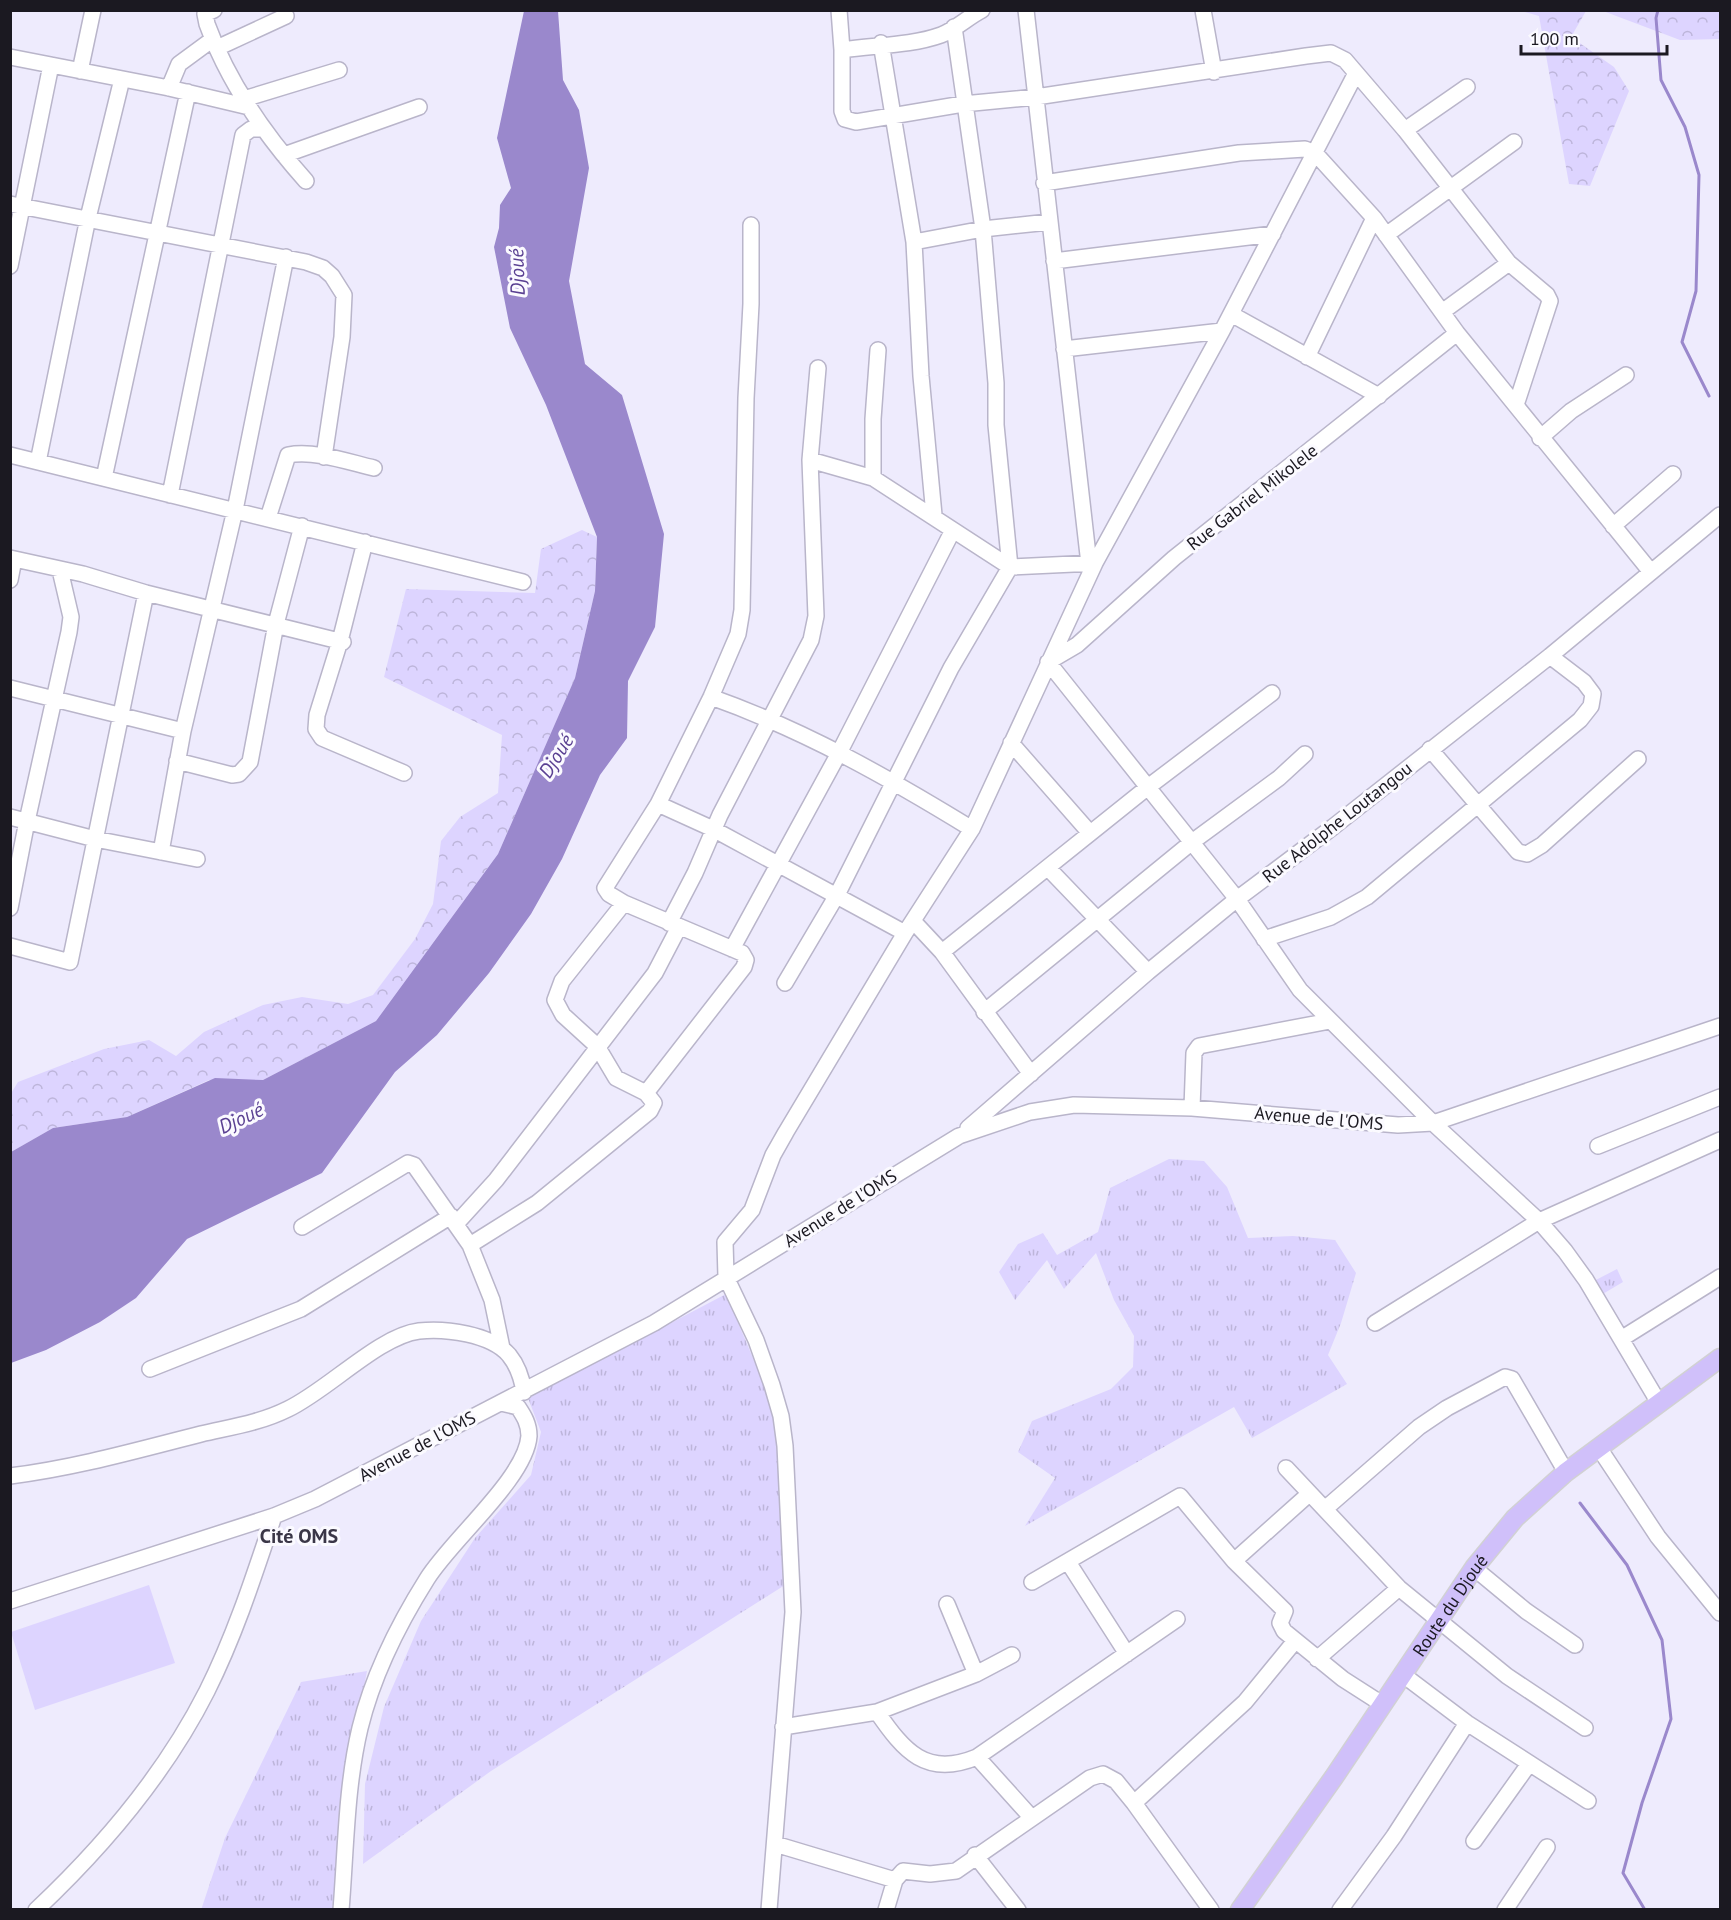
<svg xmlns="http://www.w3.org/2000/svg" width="1731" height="1920" font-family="'PT Sans',sans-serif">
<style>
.grass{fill:url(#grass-tufts)}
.forest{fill:url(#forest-crowns)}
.pitch{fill:#ddd4ff}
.water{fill:#9a88cc}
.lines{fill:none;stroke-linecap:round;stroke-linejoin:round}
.stream{stroke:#9a88cc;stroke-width:3}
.minor-casing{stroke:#b9b5ca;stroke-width:18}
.major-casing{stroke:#d1d1d3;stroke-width:21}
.minor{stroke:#fff;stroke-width:15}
.major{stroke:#d0c0fa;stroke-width:18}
.labels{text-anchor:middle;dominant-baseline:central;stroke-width:6;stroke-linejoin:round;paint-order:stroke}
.street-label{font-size:18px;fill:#1b1921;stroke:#fbfaff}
.water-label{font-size:20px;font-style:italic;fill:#5a4092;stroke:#fbfaff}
.neighbourhood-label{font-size:20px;font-weight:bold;fill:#3a3647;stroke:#fbfaff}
</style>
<defs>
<pattern id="grass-tufts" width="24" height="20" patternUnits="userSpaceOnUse" patternTransform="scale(1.5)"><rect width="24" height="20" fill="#ddd4ff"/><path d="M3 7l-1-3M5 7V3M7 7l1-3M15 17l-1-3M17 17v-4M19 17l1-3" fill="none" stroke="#bdb5da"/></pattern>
<pattern id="forest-crowns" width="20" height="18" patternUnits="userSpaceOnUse" patternTransform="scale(1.5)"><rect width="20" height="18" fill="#ddd4ff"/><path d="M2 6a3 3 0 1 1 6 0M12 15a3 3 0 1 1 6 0" fill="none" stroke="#bdb5da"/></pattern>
</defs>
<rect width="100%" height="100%" fill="#eeebfd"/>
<path class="grass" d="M1169,1159L1204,1161L1227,1187L1248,1238L1293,1236L1335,1240L1356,1273L1341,1323L1328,1355L1347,1384L1252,1438L1234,1407L1025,1526L1055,1478L1018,1452L1032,1421L1111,1389L1133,1367L1134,1336L1114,1300L1096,1253L1064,1289L1047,1260L1015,1300L999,1272L1018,1244L1043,1233L1057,1255L1098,1232L1110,1188Z
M1617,1269L1623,1282L1601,1295L1592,1282Z
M726,1294L777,1415L785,1585L491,1771L363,1864L365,1784L384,1707L421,1621L475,1538L531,1475L541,1432L528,1398Z
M367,1671L347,1778L332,1909L201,1910L225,1838L301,1682Z"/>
<path class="forest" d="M1521,11H1586L1571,37L1614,67L1629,91L1590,186L1569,184L1539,16Z
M1603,11H1720V39L1680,40Z
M582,530L597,537L595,591L575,678L498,854L376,1021L263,1080H209L127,1117L53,1128L11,1152L10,1095L18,1082L104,1049L149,1040L176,1056L204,1032L263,1005L302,997L348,1004L373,995L415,939L433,904L441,841L460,817L498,793L502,735L384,677L406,589L535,593L541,549Z"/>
<path class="pitch" d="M149,1585L175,1663L35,1710L11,1632Z"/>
<path class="water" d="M524,11H558L563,80L579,110L589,168L569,281L585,364L622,395L664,534L655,627L628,681L627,738L600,775L562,859L531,914L489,973L437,1035L395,1072L322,1173L187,1239L136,1298L100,1322L46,1350L11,1363V1152L53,1128L127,1117L215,1078L263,1080L376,1021L498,854L575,678L595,591L597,537L546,405L510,328L494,247L499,228L500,205L511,188L497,138Z"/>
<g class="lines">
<path class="stream" d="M1658,10L1656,18L1661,80L1685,127L1699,175L1696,291L1682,342L1709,396
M1580,1503L1627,1565L1662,1640L1671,1719L1642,1803L1623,1873L1645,1910"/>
<g class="minor-casing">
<path id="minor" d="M214,10L205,14L207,24C228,82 265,135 306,181
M839,10L842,50V111L845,119L856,122L963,104L1036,97L1306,56L1331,53L1345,60L1405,130L1509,263L1547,295L1550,301L1516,405
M1026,10L1089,564
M1203,10L1214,72
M881,43L914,242L921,376L934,515
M217,48L286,16
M842,50C874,45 910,46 941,35C955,30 968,17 982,10
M10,57L169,88L249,107
M80,71L93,10
M169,88L179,64L213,39
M244,99L339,70
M1405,130L1467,87
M284,155L419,107
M1044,183L1239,153L1305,149L1315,153L1374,218L1457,333L1651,572
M10,204L306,262L323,268L332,276L344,295L342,337L324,457
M1386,235L1514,142
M914,242L983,229L1049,222
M1054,261L1273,234
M10,266L51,65
M1442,312L1509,263
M1231,314L1379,396
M1457,333L1174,558L1077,645L1048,662L1237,899L1300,990L1433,1123L1539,1221L1565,1251L1586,1280L1659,1403
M1064,349L1222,331
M1307,357L1374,218
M1540,438L1571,411L1626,375
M10,455L523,582
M810,460L873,478L1010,567L1095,563
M38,462L88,218L122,79
M104,478L188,92
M873,478V419L878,350
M170,495L243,135L251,129H263
M268,518L288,455C315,450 348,462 374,468
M1613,526L1673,474
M365,542L340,641L317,715L316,729L322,738L404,773
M10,558L83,574L146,593L343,642
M10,580L14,559
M10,688L183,731
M711,697C804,730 889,778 972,829
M1011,743L1090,833
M1430,749L1518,852L1527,854L1542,845L1638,759
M177,761L232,775L239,774L250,762L276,624L302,526
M658,804L713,829L905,933
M10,817L95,839L197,859
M161,852L183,731L235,510L286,257
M1048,868L1148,972
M10,908L27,821L69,632L71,617L60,570
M914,922L942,952L1031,1074
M669,923L695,873L720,815L811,640L816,616L810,460L818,368
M1264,939L1331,917L1367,897L1580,720L1591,706L1593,694L1584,682L1550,656
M10,946L70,962L146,593
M732,949L839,753L953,530
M942,952L1148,787L1272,693
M785,983L837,895L951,668L1010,567L996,425V383L983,229L954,27
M984,1012L1192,842L1279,778L1305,754
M646,1093L744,967L746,960L742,953L624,903L609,894L605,888L658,804L711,697L738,634L742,610L746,398L751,304V225
M1192,1108L1194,1053L1199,1046L1330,1021
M968,1128L1148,972L1237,899L1333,827L1550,656L1720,515
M1598,1146L1720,1097
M456,1224L496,1180L655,973L679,927
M302,1227L408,1163L414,1165L470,1245L537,1203L650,1111L654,1103L646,1093L616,1078L597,1046L563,1015L555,1000L562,981L624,903
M470,1245L492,1300L502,1348
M1375,1323L1539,1221L1720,1140
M1621,1339L1720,1277
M150,1369L301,1309L451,1216
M1599,1448L1658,1537L1720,1613
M1286,1468L1399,1588L1507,1676L1585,1728
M10,1476C75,1468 138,1450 201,1434C231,1427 260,1423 288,1409C328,1390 379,1336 419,1331C445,1328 491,1334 509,1355C518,1366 522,1379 524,1392
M1326,1508L1419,1427L1447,1408L1505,1377L1512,1379L1566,1472
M1234,1561L1309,1494
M1068,1562L1127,1654
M1474,1568L1526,1611L1575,1645
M1032,1582L1180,1496L1234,1561L1285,1611L1280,1623L1284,1631L1343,1679L1382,1704
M10,1601L274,1516L315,1499L654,1323L959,1136L1030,1112L1074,1105L1192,1108L1398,1125L1433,1123L1720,1026
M947,1604L976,1674
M1317,1659L1399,1588
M1402,1674L1467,1723L1588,1801
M877,1712C904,1751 926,1778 977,1757L1177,1619
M783,1727L877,1712L976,1674L1012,1655
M977,1757L1031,1817
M1134,1803L1245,1702L1295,1641
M1474,1841L1529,1764
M775,1844L895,1880L903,1871L930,1874L956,1871L1090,1778L1103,1774L1116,1781L1134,1803L1211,1910
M975,1855L1018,1910
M36,1910C104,1846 165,1774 207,1691C235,1635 254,1576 274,1516
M341,1910C346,1849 346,1787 360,1728C373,1675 398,1625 427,1579C451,1540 526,1478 529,1436C529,1424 524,1416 518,1407L501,1403
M769,1910L793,1612L785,1446L781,1416L772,1385L756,1340L726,1277L725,1242L752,1210L773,1155L786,1132L905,933L972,829L1095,563L1222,331L1356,73
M886,1910L895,1880
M1340,1910L1394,1836L1467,1723
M1505,1910L1547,1847"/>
</g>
<g class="major-casing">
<g id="major">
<path id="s1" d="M1240,1910L1334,1777L1474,1568L1515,1518L1566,1472L1720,1358"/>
</g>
</g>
<use href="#minor" class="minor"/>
<use href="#major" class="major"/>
</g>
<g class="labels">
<g class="street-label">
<text transform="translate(1252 497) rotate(-38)">Rue Gabriel Mikolele</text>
<text transform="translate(1337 822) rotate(-38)">Rue Adolphe Loutangou</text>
<text transform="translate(1319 1118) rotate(5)">Avenue de l'OMS</text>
<text transform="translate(840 1208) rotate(-32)">Avenue de l'OMS</text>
<text transform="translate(417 1446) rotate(-28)">Avenue de l'OMS</text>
<text stroke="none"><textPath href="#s1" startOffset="370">Route du Djoué</textPath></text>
</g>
<g class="water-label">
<text transform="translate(517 272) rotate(-92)">Djoué</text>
<text transform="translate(556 756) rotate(-58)">Djoué</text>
<text transform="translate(241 1118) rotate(-25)">Djoué</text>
</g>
<g class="neighbourhood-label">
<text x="299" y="1536">Cité OMS</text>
</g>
</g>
<rect width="1731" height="1920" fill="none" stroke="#1b1921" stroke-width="24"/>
<path d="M1521 45v9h146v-9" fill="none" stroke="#1b1921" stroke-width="3"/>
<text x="1530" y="45" font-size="18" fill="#1b1921" stroke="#fbfaff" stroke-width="4.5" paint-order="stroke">100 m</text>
</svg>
